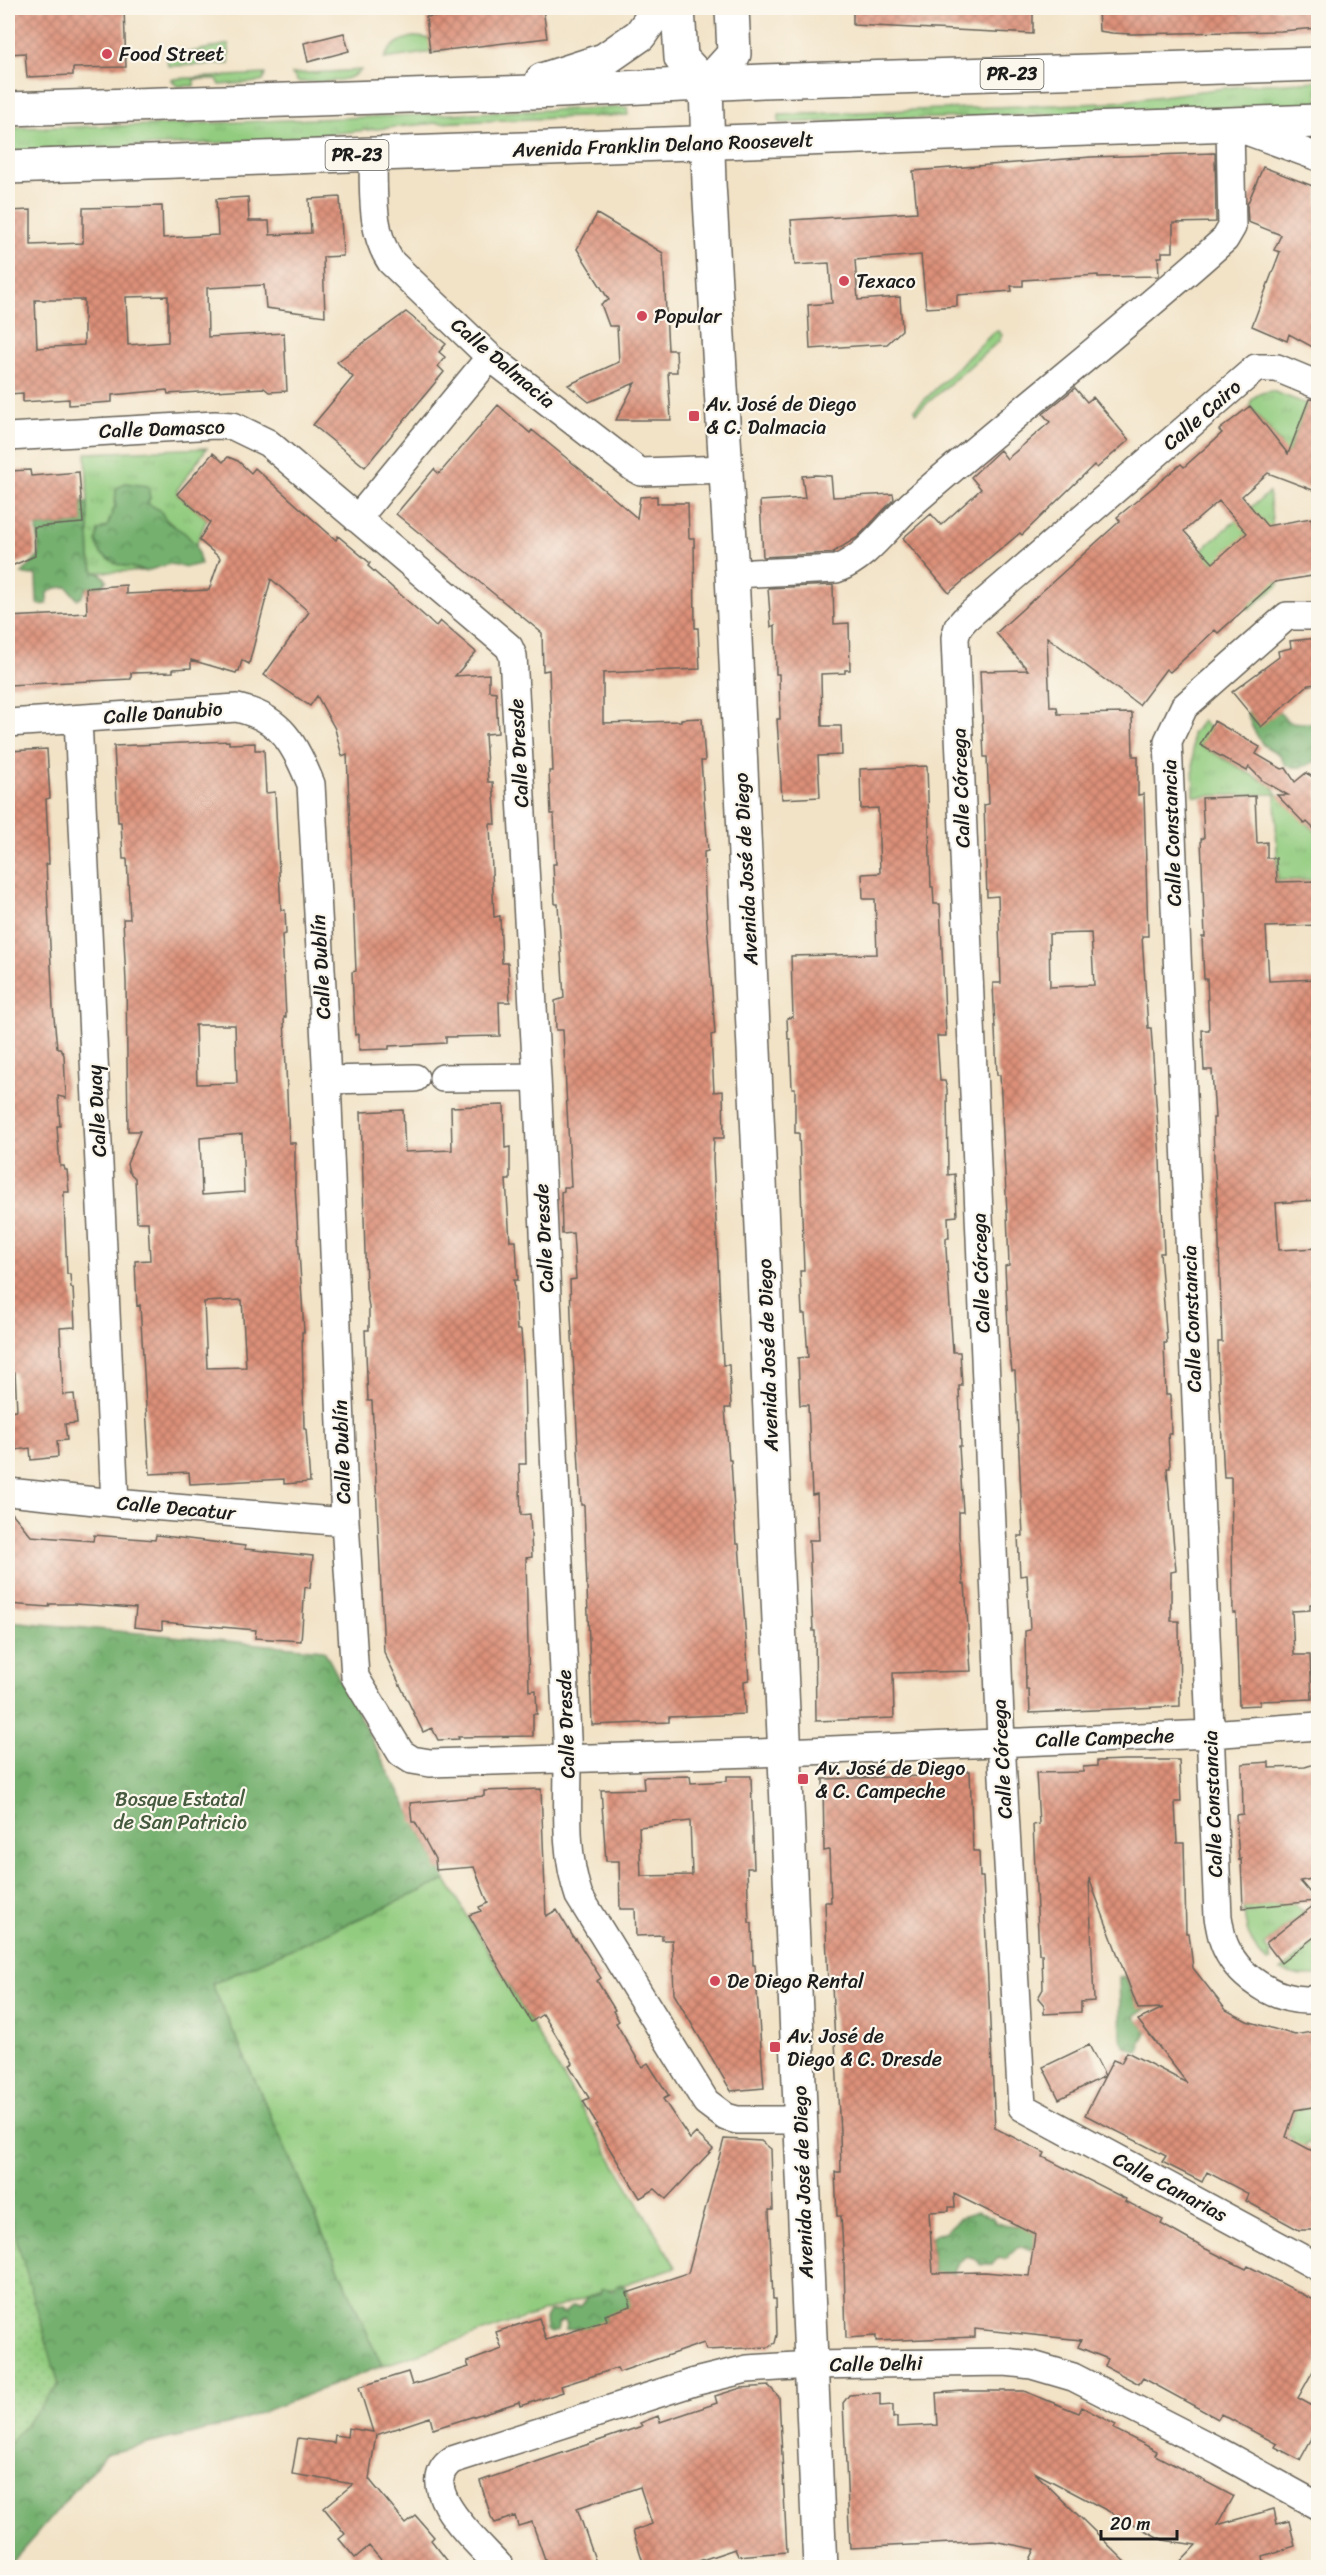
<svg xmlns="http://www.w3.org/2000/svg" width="1326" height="2575" font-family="Sriracha,sans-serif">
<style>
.grass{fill:url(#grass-tufts);stroke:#57744e;stroke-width:1.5}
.forest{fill:url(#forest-crowns);stroke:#486645;stroke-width:1.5}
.park{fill:url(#park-dots);stroke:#57744e;stroke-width:1.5}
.building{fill:url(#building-cross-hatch);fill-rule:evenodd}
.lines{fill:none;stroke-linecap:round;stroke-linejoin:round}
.street-casing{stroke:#676258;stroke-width:30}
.secondary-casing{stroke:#676258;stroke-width:36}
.primary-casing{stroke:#676258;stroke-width:36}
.street{stroke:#fff;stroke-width:27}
.secondary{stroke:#fff;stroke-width:33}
.primary{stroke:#fff;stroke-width:33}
.poi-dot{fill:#d1495b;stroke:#fbf7ec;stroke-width:2}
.labels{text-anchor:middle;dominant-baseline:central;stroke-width:4.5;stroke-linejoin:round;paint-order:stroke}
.shield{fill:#fbf7ec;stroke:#5f5e5a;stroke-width:1.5}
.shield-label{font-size:18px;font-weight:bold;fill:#1c1c1c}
.poi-label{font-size:20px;fill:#1c1c1c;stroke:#fbf7ec;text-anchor:start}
.street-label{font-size:20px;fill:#1c1c1c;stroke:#fbf7ec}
.park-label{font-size:20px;fill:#455a3f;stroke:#fbf7ec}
</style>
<defs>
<pattern id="grass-tufts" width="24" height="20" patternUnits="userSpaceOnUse" patternTransform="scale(1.5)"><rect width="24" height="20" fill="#92cc7f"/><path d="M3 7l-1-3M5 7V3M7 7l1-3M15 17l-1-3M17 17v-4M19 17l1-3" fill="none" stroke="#7daf6d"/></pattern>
<pattern id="forest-crowns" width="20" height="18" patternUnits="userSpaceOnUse" patternTransform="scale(1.5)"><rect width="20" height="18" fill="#75b06e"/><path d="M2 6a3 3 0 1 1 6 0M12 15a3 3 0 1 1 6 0" fill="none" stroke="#5f8e5a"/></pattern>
<pattern id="park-dots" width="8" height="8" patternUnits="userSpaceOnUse" patternTransform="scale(1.5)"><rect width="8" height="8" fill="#92cc7f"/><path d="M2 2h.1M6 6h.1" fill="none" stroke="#7daf6d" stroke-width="1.8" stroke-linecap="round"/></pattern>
<pattern id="building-cross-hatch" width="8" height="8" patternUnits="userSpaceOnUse" patternTransform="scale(1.5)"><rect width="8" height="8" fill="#dc9079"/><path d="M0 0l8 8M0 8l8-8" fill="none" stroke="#b27562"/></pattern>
</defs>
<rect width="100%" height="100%" fill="#fbf7ec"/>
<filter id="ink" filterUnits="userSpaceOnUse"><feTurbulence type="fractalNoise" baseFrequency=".0167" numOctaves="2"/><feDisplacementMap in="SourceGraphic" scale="12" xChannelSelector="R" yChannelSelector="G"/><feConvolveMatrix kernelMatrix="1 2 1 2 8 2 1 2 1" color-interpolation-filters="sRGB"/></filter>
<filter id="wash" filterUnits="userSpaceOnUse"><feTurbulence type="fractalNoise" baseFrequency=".008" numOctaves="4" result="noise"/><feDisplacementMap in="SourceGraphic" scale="24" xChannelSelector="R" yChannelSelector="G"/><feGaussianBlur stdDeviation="1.35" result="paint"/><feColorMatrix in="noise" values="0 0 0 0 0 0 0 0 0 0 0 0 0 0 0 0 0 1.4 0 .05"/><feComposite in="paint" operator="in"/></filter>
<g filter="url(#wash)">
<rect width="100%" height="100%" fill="#f2e3c7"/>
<path class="grass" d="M413,37C425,37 439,40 447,50L384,59C389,46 399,40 413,37Z
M229,44V64L168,66L167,57Z
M361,70C348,85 317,81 298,82L292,74Z
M265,74L263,81L260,82L220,85L217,79H194V86H177L171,79Z
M1318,81V106L779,123V115L1106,103L1249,85Z
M627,107L628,115L436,123L259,141L8,152V128L160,125Z
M998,331L1002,335L999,341L916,413L915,409L994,332Z
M1272,391L1307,404L1286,459H1282L1280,443L1250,406C1251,395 1263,392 1272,391Z
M207,448L177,490V494L207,519L196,545C179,531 164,517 147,503L150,498L114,501L115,506L107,527L102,528L117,564L146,571L94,572L90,559L86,453Z
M1269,492L1279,585L1249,609L1220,577L1164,582Z
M1202,721L1210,729L1201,746L1268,784L1271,780L1275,792L1318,834V880H1278L1275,794L1194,796L1192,734Z
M446,1880L676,2267L382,2366L212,1984Z
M1293,1903L1304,1913L1266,1943L1265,1947L1271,1954L1269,1956L1271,1959L1267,1962C1252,1949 1244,1927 1244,1907Z
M1318,1939V1976H1300L1281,1971Z
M1301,2090L1318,2106V2148L1307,2143L1300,2156L1288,2150L1293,2138L1279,2132L1290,2128Z"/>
<path class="forest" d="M125,483L148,486L150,498L147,503L160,510L167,522L185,533L196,545L201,564L187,567L170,564L146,571L117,564L101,554L96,541L98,531L107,527L115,506L116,489Z
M81,501L88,502L90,559L94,572L101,574L107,580L102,586L86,588L81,598L77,599L67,587L56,588L47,593V604L40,605L37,603L36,575L21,574L39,556L37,527L82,523Z
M1278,711L1289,722L1318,724V759C1308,767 1298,770 1285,765L1280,755L1263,745L1253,729L1247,714L1249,712Z
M8,1621L324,1650L446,1880L212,1984L382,2366L231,2424L106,2454L8,2567Z
M1125,1976L1134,2000L1157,1989L1154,2003L1135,2016L1147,2031L1141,2041L1140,2051L1136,2052L1124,2046L1121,2038L1119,1977Z
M977,2212L992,2217L996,2223L1017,2226L1022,2224L1034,2228L1040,2243H1034L1032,2250L1019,2246L1006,2259L998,2257L992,2265H982L975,2259L966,2257L956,2266L954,2272L933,2273L931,2238L936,2234L944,2233L961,2217Z
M621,2284L626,2288L640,2332L605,2315L611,2333L583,2328L565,2330L567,2324L564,2320L558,2323V2331L551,2333L546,2330L545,2319L549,2312L559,2311L563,2314L572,2306H581L588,2297L601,2294V2289L605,2288L613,2291L617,2285Z"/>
<path class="park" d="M8,2210L59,2385L8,2445Z"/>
<g id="blocks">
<path class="building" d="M8,8H124L126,67L73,68V75L27,77L25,53L8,54Z
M510,8H543L547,38L430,52L426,17Z
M853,8H1033V34L853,25Z
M1098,8H1318V28L1281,31L1132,34L1112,33L1099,31Z
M344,33L349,51L308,62L304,43Z
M1215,153L1216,222L1173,223V252H1162V257H1158L1159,276L1098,277V275L1023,280V286H1011L1012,291L957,295V306L926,308L921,255L855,260L858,300L900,297L902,330L887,344L810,349L808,305L832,303L829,263L795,265L791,220L917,212L913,171L1091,157Z
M1263,167L1318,188V350L1289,334L1287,341L1252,326L1280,252L1274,250L1281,235L1248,222L1247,205Z
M248,197L249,221H269L270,235L311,233L309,199L340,197L343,256L323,257L325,316L266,308L264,285L207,288L208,337L284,333L287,391L269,392L264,388L168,394L167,390L112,395V402L69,405V399L23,402V393L8,394V211L31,210V245L83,243V208L162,206L163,238L218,235L216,199ZM168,296V342L128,345L126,297ZM35,300H84V345L37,348Z
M597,214L663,253L668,350H676L677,372H668L671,420H616L635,383L589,402L568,385L619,362L617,326H609L601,304L609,300L577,249Z
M406,312L446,344L439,352L445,357L438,366L444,372L365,467L313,425L353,377L337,362Z
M1075,388L1087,402L1093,397L1129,440L1097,468L1094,465L1022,535L1020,533L949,593L903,538L931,514L941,525L981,489L971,477L1000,450L1007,459L1050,422L1043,414Z
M1309,399L1318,400V465L1312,483L1318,492L1268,473L1242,496L1267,526L1311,518L1314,533L1318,532V575L1275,582L1218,633L1215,630L1170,672L1166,669L1139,705L1047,637L1050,707H1057L1058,714L1132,713L1133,756H1138V795L1144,794L1148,936H1142L1148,1028H1151L1160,1160L1164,1253H1160L1167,1343H1164L1166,1395H1170L1171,1434H1168L1170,1468H1167L1176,1571L1171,1572V1621H1179L1180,1706L1030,1713L1029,1690H1026L1025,1631L1030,1630L1027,1575L1020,1576L1018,1536H1023L1015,1371H1012L1009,1348L1005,1266L1009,1265L1007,1213L1000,1075H997L993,983H1001L998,896L987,897L984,805L989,804L987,757H984L980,671L1028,670L996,633L1120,521L1117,517L1181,464L1184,467L1222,433L1219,430L1250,406L1288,454ZM1219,501L1247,533L1213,563L1184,531ZM1091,933L1094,985L1050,987L1049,934Z
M498,405L530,433L532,430L580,469L637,518L640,497L657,496V503H688L689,538H694L695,628H698L700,669L603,673V723L681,721V719L702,718L705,761H701L708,851L704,852L705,895L715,1034L711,1035L714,1092L723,1091L724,1138H714L713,1159L723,1365H729L731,1408H725L729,1460H731L736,1544H739L749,1680L744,1681L745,1714L669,1717V1722L592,1725L584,1505H581L571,1316L570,1280L576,1279L573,1233L562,1234L561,1192L564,1191V1187H571L563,1030H556L555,1001L564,998L558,904H555L553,864H556L554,814H551L549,771H553L549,670L543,671L542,633L396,514L434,469L439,474Z
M213,453L223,462L228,457L238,461L251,473L255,468L336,540L338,536L370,563L368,566L436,626L440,621L476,652L455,676L489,674V691L496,692L498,733L485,734L488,782H493L496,824H490L494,917L500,916L502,963H508L510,1002H499L500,1036L446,1037V1043L389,1046V1049L359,1050V1034L355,1035L352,972L356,971L347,754L342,756L335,729L317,696L310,706L264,675L309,612L271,579L249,664L242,660L239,671H237L236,673L191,660V668L173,669V672L131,673V679L8,685V617L87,613L86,588L126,585V594L209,590L220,558L199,540L210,522L177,494Z
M30,470L31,476L79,472L83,523L34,527L35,556L9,567L8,471Z
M815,475L831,476L833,497L893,494L894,499L858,537L832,553L763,557L760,501L805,498L802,476Z
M833,585L834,624L849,623L850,670H845V673L821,674L822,726H841L842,755L818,756L820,797L782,799L777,719H780L779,674H776L775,625L771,627L768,588Z
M1318,638V684L1308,685L1261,727L1232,692L1279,657L1278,651L1291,648L1290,641Z
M1214,721L1260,747L1256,754L1282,769L1286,768L1295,782L1306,773L1318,780V833L1307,822L1305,824L1277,795H1288L1263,781L1249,767L1247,771L1200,745Z
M229,741V744L255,743V750H264L266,793L275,792L281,910H285L286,934L282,935L286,1017H284L289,1143H295V1186L304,1332H302L304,1429H306L310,1482L284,1484V1479L190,1484L189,1472L150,1474L140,1305L137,1306L135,1261L150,1260L148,1222H137L135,1178L129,1172L127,1164L140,1131H128L126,982L123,919H130L127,859H123L121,822H118L114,746ZM195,1025H235L237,1083L197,1084ZM242,1134L244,1192L202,1195L200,1138ZM242,1300L246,1367L207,1368L204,1302Z
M47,749L50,798L46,799L49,864H46L53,1007L57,1048H60L64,1055L66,1098L58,1096L60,1126H57L60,1166H64L65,1170H67L69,1192H64V1203L67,1274H70L71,1288H73L75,1327L60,1328L63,1395L74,1394L77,1423L65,1424L67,1440L57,1441L58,1457L31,1460L30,1448L16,1450V1446L8,1447V1411L17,1410L15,1373H8V751Z
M927,766L931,887H933L934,904H940L946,1036H937L940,1081H945L947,1089L948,1175L955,1174L957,1216L948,1217L949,1238H946V1249L953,1352H960L962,1386H959L961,1446H959L963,1512H959V1535L963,1584H965L971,1671L893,1673L894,1718L816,1721L815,1631H813L809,1540H819L817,1494L812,1495L808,1405H800L798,1358L808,1357L805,1314H802L800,1271H804L799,1133H795V1088H792L790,1039H788L787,1018L793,1017L791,956L877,954L875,899H863L862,874L880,873L878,808L861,809L860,769Z
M1255,796L1257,843L1267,842V858H1276L1277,882L1318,881V925L1266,927L1269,981L1318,979V1200L1276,1203L1279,1250L1318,1248V1604H1310V1610L1292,1611L1294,1655H1310L1312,1699L1260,1701V1705L1239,1706L1236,1613H1233L1231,1477H1224L1219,1385L1218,1342H1222L1218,1212L1214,1160L1213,1118H1215L1212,1070H1204L1202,1030H1209L1207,979H1204L1202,937H1205L1201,839L1204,838L1202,798Z
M504,1105L505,1148L510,1147V1180H506L510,1241H516L518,1280H514L517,1330H521L524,1377L526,1464H519L521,1515L530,1514L532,1557L526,1558L529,1691L536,1690L537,1714H533V1736L458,1737L459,1739L438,1740L432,1728L423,1732L384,1652L372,1401H368L365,1330H369V1307L366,1288L361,1112L403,1110L405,1152L452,1150L451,1107Z
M8,1508L31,1536L93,1541L94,1535L155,1540L156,1535L245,1546V1549L313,1556L310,1588L305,1587L301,1641L255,1638L256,1630L162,1622V1630L134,1627L136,1608L74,1604H50L49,1607L8,1604Z
M1126,1760H1179L1181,1802H1175L1177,1843H1184L1186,1933H1189L1193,1968L1226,2010L1247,2021L1295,2035L1318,2031V2106L1295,2110L1286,2137L1318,2154V2230H1299L1246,2201L1249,2194L1207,2172L1202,2182L1162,2162L1166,2156L1085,2115L1113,2060L1121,2063L1127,2052L1187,2083L1138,2020L1163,2008L1138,2009L1089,1878L1094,2001L1081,2002V2012L1044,2014V2005L1038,1998L1043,1989L1042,1954H1039L1033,1825L1039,1824L1036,1773L1083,1772V1767L1097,1766V1761Z
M1269,1762V1768L1305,1767L1318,1763V1878L1300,1881L1317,1901L1243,1908L1241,1859L1239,1860L1236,1815L1243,1814L1242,1764Z
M970,1771L973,1851H979L980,1877H983L995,2128L1045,2153L1043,2157L1126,2199L1125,2201L1163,2220L1161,2224L1202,2247L1246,2269L1248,2266L1318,2302V2362L1298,2398L1318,2409V2427L1300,2460L1275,2447L1277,2444L1221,2414L1218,2419L1143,2378L1139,2384L1105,2366L1108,2359L1078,2347L1081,2340L975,2329V2337L876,2341V2336L846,2338L844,2264L841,2216H837L835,2172H841L840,2133L832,1986H828L825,1902H831L829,1850L824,1851L823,1779L925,1776V1772ZM954,2194L1035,2234L1029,2276L985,2272L933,2273L929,2212L949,2211V2207H955Z
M690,1776L691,1783L727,1781V1776H751L754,1868H747L749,1923H752L753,1965H755L764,2088L731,2091L674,1994L672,1940H662V1935L636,1936L635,1909H620L619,1861H606L601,1790L644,1789L643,1777ZM690,1821L692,1875L641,1876L639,1827Z
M541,1789L546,1916L557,1910L575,1940L576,1939L601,1978L597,1981L615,2010L613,2011L619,2021L616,2023L642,2067L648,2063L669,2096L663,2099L690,2139L696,2133L713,2149L666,2199L655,2189L640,2198L595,2125L597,2124L583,2101L589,2098L569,2065L573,2063L543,2014L531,2022L522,2007L469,1915L481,1911L479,1907L488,1903L474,1867L436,1870L435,1859L415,1822H412L410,1803L484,1796V1791Z
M1318,1902V1934L1281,1963L1266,1943Z
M1089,2045L1105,2076L1059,2099L1043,2067Z
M724,2139L761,2141L771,2149L773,2210H769L773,2299H776L777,2335L775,2343L769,2347L706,2350L704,2343L619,2372L617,2368L561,2386L563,2392L520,2406L519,2402L433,2429L430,2417L376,2435L369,2479L406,2524L416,2516L434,2537L431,2540L453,2568H388L369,2546L355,2558L339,2539L345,2534L324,2508L353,2484L292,2474L298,2438L334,2443L335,2435L347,2437L348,2428L373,2432L359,2387L408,2372L412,2385L469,2367L467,2362L502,2349L496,2332L539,2318L546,2340L607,2320L605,2315L631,2306L627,2293L688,2273Z
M769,2386L779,2397L787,2552L738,2556L735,2549L690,2564L692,2568H645L633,2531L652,2524L640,2487L577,2508L598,2568H548L532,2522L518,2526L515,2516L495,2523L491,2517L480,2481L642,2426L640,2423L658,2416L660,2422L717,2403L715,2396L741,2388Z
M963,2391H1024L1079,2413L1082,2407L1116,2425L1114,2429L1157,2451L1155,2455L1233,2496L1217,2525L1274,2509L1277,2524L1289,2521L1295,2546L1263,2556L1265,2568H1174L1196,2545L1163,2540L1034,2472L1132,2568H1045L1030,2560L1035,2549L993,2541L850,2548L843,2403L849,2395L880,2393V2406L893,2405V2418L897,2417V2427L938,2425L936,2393Z"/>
</g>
</g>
<g filter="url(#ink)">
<use href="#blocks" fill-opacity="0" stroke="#676258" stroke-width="1.5"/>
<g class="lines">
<g class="street-casing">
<path id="street" d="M373,155C374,191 370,231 391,262L490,357L634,468L641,472L726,469
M1318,385L1277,368H1256L965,619L958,627L955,638L1001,1742L1022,2107L1318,2267
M8,437L215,425L233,426L268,443L509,647L513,656L537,1077L568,1760C568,1806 564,1853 579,1896L706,2102L726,2117L737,2120H800
M357,519L490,357
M732,574L836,569C868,558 890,522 915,501C1017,412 1125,329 1225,239L1232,227L1230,125L1318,157
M1318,616H1287L1184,707L1168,741L1218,1917C1220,1927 1221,1938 1226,1948C1241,1981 1283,2005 1318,1999
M78,719L115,1503
M8,723L237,708C282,718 294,744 311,784L327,1080L345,1522L355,1677L401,1753L412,1760L430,1763L784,1752L1210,1734L1318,1726
M443,1078L537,1077
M327,1080L415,1078
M8,1492L115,1503L345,1522
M501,2568C481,2545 412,2488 452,2460L694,2382L747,2369L811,2365L1005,2362L1032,2365L1073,2377L1220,2452L1318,2506"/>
</g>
<g class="secondary-casing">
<path id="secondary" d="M678,8L681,58L706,85
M706,85L709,183L732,574L759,1158L820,2568
M706,85L734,54L732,8"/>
</g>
<g class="primary-casing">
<path id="primary" d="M542,80L604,60L640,35L659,8
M8,109L561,91L763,81L1318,64
M8,167L1318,121"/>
</g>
<use href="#street" class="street"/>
<use href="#secondary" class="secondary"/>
<use href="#primary" class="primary"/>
</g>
</g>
<g class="poi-dot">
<circle cx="107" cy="54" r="6"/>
<circle cx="844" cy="281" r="6"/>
<circle cx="642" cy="316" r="6"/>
<rect x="688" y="410" width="12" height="12" rx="3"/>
<rect x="797" y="1773" width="12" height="12" rx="3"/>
<circle cx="715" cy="1981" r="6"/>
<rect x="769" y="2041" width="12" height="12" rx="3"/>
</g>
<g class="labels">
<g class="shield">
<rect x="980.5" y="59" width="63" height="30" rx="4.5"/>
<rect x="325.5" y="140" width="63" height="30" rx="4.5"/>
</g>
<g class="shield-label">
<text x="1012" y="74">PR-23</text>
<text x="357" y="155">PR-23</text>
</g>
<g class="poi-label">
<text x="119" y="54">Food Street</text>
<text x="856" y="281">Texaco</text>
<text x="654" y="316">Popular</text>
<text x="706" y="404">Av. José de Diego<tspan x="706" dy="23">&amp; C. Dalmacia</tspan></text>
<text x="815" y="1768">Av. José de Diego<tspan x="815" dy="23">&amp; C. Campeche</tspan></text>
<text x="727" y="1981">De Diego Rental</text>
<text x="787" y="2036">Av. José de<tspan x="787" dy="23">Diego &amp; C. Dresde</tspan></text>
</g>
<g class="street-label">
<text transform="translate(663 145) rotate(-2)">Avenida Franklin Delano Roosevelt</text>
<text transform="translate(503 363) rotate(40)">Calle Dalmacia</text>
<text transform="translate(1202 415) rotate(-41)">Calle Cairo</text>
<text transform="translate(162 429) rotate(-2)">Calle Damasco</text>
<text transform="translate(163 713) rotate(-4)">Calle Danubio</text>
<text transform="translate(519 753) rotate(-93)">Calle Dresde</text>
<text transform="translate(961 788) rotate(-92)">Calle Córcega</text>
<text transform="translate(1172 833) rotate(-92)">Calle Constancia</text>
<text transform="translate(746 869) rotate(-93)">Avenida José de Diego</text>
<text transform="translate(321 967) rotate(-93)">Calle Dublín</text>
<text transform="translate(97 1111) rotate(-93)">Calle Duay</text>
<text transform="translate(544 1238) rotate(-93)">Calle Dresde</text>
<text transform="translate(981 1273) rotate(-92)">Calle Córcega</text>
<text transform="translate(1192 1319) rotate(-92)">Calle Constancia</text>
<text transform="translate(768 1355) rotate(-92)">Avenida José de Diego</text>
<text transform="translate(342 1452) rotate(-92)">Calle Dublín</text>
<text transform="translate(176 1508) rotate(5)">Calle Decatur</text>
<text transform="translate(566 1724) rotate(-92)">Calle Dresde</text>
<text transform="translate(1105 1738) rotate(-2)">Calle Campeche</text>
<text transform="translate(1002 1759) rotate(-93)">Calle Córcega</text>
<text transform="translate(1213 1804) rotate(-92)">Calle Constancia</text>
<text transform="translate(803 2182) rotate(-92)">Avenida José de Diego</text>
<text transform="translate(1170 2187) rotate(28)">Calle Canarias</text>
<text transform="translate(876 2364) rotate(-1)">Calle Delhi</text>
</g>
<g class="park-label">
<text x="180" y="1799">Bosque Estatal<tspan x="180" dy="23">de San Patricio</tspan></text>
</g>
</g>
<rect width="1326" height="2575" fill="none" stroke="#fbf7ec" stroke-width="30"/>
<path d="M1101 2530v9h76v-9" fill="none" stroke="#1c1c1c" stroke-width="3"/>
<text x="1110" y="2530" font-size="18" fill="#1c1c1c" stroke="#fbf7ec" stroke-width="4.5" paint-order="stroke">20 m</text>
</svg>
